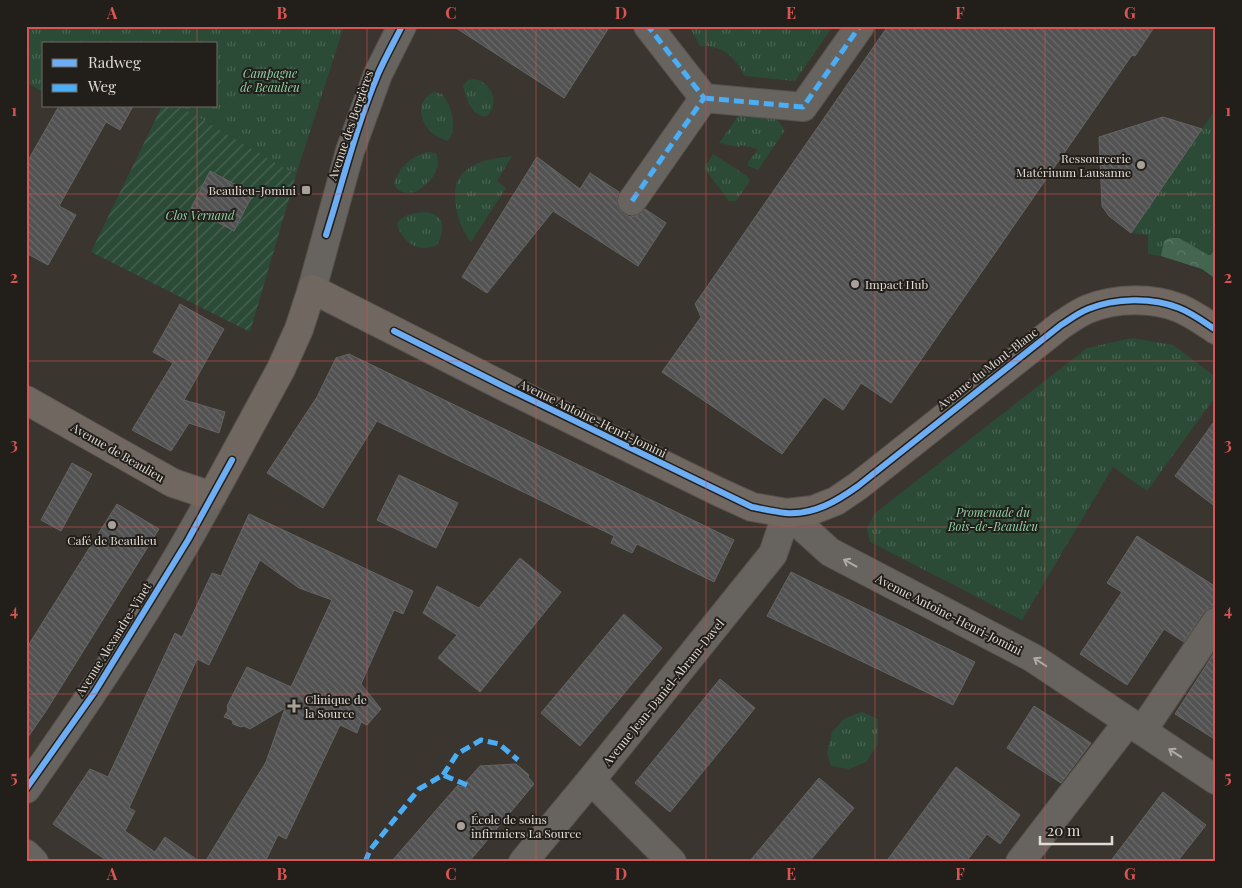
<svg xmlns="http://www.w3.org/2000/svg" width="1242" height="888" font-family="'Playfair Display',serif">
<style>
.grass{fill:url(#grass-tufts)}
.forest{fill:url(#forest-crowns)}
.garden{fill:url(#garden-furrows)}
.building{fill:url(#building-back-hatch);stroke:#656464}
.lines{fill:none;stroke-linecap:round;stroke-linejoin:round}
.minor-casing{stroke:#57524d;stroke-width:30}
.major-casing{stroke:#57524d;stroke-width:30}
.minor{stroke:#67635e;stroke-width:28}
.major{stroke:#706760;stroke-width:28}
.quiet{stroke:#49aef6;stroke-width:5;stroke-dasharray:10 5;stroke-linecap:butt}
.cycleway-casing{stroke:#221e19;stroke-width:9}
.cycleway{stroke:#6dadf4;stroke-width:6}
.oneway{stroke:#b0aba5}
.grid{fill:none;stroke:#d95553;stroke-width:1;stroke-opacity:0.55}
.poi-dot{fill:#a7a19a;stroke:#221e19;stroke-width:2}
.labels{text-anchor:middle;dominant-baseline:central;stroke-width:4;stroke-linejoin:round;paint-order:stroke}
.park-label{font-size:12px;font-style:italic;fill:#8fd2a8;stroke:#221e19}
.street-label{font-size:12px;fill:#e1dbd4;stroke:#221e19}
.poi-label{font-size:12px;fill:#e1dbd4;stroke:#221e19;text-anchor:start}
.neatline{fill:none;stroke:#d95553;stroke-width:2}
.grid-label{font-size:16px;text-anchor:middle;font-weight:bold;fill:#d95553}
</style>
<defs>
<pattern id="grass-tufts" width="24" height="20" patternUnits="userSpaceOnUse" patternTransform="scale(1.25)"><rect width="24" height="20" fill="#2b4b37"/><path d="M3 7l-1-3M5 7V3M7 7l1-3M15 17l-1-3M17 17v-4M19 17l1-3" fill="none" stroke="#496453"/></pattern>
<pattern id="forest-crowns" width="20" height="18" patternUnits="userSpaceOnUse" patternTransform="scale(1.25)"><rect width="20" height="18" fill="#44654f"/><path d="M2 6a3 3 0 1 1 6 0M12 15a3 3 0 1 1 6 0" fill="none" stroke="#5f7a67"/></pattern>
<pattern id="garden-furrows" width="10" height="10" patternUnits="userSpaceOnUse" patternTransform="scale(1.25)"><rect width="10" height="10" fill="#2b4b37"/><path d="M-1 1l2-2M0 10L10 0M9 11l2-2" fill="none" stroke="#496453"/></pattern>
<pattern id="building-back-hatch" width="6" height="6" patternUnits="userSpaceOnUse" patternTransform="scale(1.25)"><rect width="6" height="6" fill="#535252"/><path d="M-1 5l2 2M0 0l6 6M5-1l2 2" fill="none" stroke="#6b6a6a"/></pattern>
</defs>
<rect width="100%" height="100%" fill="#3a352f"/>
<path class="grass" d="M30,26H344L296,175L179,106H216V44H44V87L41,91L26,82V32Z
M689,26H833L795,81L745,76C735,57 723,45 700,46Z
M474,79C491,82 501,102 487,116C472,118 466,98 463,86L468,80Z
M434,92L442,94C452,105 458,128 448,141C425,136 408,105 434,92Z
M1216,109V279L1202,269L1161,256L1148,254V235L1131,233Z
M741,112L774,116L785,130L758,170L748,166V162L758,149L740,145L739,147L719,143Z
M427,152L436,153C443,171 429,183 416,192C407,193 397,194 394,183C400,167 410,157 427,152Z
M713,154L747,176L750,181L736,201H729L704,168Z
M512,156L497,181L506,188L471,242C463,232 457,218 456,206C455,199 454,189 457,182C466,162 492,158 512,156Z
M427,212C446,216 445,230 437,245C420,254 401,242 397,223C404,213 416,213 427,212Z
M1132,338L1173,345L1216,377V396L1147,491L1113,467L1022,620L870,542L867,529L874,514L1087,348Z
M862,712L878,719V744L866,762L849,769L831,766L827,753L832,732L845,718Z"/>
<path class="forest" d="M1170,238H1179L1210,256L1216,248V279L1202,269L1161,256L1164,241Z"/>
<path class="garden" d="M162,106H179L296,175L250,332L91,252Z"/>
<path class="building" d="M453,26H610L564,98Z
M888,26H1155L1135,56L1132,55L891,403L861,383L843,410L824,397L782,454L662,372L701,317L695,304Z
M59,106H133L120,130L106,122L59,206L76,215L48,265L26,253V164Z
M1163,117L1202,129L1131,233L1109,216L1102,206L1099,137Z
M537,157L580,189L590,173L619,192L617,199L618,207L623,214L631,217L638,215L645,209L666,223L638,266L553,211L487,293L462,277Z
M210,171L253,194L234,231L191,208Z
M180,304L224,329L184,400L225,412L219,433L189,423L171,451L132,430L173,363L153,352Z
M349,354L734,540L714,582L637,544L632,553L611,543L614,536L377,421L323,508L267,473L317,397L336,358Z
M1216,419V507L1175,476Z
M72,463L92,474L61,531L41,520Z
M399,475L458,503L436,548L377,520Z
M117,504L159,529L46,711L26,740V649Z
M249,514L413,591L403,614L394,610L361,684L381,709L367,725L361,722L357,733L340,725L286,839L278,835L265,862H205L266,762L285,708L250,729L244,726L241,727L233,724L232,720L224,717L228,710L227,706L247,667L291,687L332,600L299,588L260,560L209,665L197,659L129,808L135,811L125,831L155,852L165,837L200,862H109L53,824L90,769L108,777L175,633L182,637L212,573L221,576Z
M1137,536L1216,587V607L1209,608L1203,613L1184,642L1164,629L1127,685L1080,654L1122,592L1107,583Z
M520,558L561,592L480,692L438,658L457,635L423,613L437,586L479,608Z
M791,572L975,662L953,705L767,616Z
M624,614L662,648L580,746L541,713Z
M1216,650V740L1175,714Z
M720,679L755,708L670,812L635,783Z
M1034,706L1091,743L1061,783L1007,748Z
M516,764L529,775L528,777L534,784L469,862H391L458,785L461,787L480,766Z
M956,767L1020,815L1000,844L987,834L966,862H886Z
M819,778L854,808L809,862H749Z
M1163,792L1206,825L1177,862H1110Z"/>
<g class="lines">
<g class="minor-casing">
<path id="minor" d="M704,98L803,107L860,26
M632,201L704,98L648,26
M312,289L350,151L378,74L402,26
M1142,731L1216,622
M591,780L672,862
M26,789C93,694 157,598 212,496
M26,854L34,862
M523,862L591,780L773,554L787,513L830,552L1033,658L1216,780
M1020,862L1128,722"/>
</g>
<g class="major-casing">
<path id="major" d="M26,400L173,483L212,496L281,369L299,329L312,289L507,388L719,492L752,507L787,513L813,510L836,501L858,486L1061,325C1069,320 1078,313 1088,309C1115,298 1152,297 1179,308C1192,313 1204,322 1216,330"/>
</g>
<use href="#minor" class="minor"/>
<use href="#major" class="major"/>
<path class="quiet" d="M704,98L803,107L860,26
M632,201L704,98L648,26
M443,775L457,754L481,740L499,744L518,760
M365,862L370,850L419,789L443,775L467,785"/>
<g class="cycleway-casing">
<path id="cycleway" d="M326,235C343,181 356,126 378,74C385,58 394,42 402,26
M394,331L507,388L752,507C763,509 775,512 786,513C814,515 837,501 858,486L1061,325C1069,320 1078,313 1088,309C1115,298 1152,297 1179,308C1192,313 1204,322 1216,330
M26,789L94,693L188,540L232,460"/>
</g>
<use href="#cycleway" class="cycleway"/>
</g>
<defs><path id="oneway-shaft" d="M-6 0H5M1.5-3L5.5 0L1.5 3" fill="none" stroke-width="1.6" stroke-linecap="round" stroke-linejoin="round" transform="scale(1.25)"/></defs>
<g class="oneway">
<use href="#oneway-shaft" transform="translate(850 563) rotate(-151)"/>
<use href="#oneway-shaft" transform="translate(1040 662) rotate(-146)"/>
<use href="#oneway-shaft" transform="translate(1175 753) rotate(-147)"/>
</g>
<path class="grid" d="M197,26V44M367,26V862M536,26V862M706,26V862M875,26V862M1045,26V862M197,106V862M26,194H1216M26,361H1216M26,527H1216M26,694H1216"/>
<g class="poi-dot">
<circle cx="1141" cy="165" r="5"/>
<rect x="301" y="185" width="10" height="10" rx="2.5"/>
<circle cx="855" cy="284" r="5"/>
<circle cx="112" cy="525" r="5"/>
<path d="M291.5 698.5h5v5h5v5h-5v5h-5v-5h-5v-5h5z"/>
<circle cx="461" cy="826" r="5"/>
</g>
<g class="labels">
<g class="park-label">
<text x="270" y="73">Campagne<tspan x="270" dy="14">de Beaulieu</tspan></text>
<text x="200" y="215">Clos Vernand</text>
<text x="993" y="512">Promenade du<tspan x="993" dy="14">Bois-de-Beaulieu</tspan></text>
</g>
<g class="street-label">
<text transform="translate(350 125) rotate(-71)">Avenue des Bergières</text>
<text transform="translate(987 368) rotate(-38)">Avenue du Mont-Blanc</text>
<text transform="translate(593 418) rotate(26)">Avenue Antoine-Henri-Jomini</text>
<text transform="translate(118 452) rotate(30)">Avenue de Beaulieu</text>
<text transform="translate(949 614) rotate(27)">Avenue Antoine-Henri-Jomini</text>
<text transform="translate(113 639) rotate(-58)">Avenue Alexandre-Vinet</text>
<text transform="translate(663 692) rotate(-51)">Avenue Jean-Daniel-Abram-Davel</text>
</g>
<g class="poi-label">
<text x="1131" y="158" text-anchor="end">Ressourcerie<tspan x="1131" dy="14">Matériuum Lausanne</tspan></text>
<text x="296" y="190" text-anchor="end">Beaulieu-Jomini</text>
<text x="865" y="284">Impact Hub</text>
<text x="112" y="540" text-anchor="middle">Café de Beaulieu</text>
<text x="305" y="699">Clinique de<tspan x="305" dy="14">la Source</tspan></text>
<text x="471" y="819">École de soins<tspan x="471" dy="14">infirmiers La Source</tspan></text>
</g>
</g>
<rect width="1242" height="888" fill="none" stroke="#221e19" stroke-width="55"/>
<rect x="42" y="42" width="175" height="65" fill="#221e19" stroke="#6e6a64"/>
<rect x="52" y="59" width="25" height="8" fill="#6dadf4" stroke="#6e6a64"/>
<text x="88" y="68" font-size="15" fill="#e1dbd4">Radweg</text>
<rect x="52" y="84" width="25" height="8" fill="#49aef6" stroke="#6e6a64"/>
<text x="88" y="92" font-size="15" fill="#e1dbd4">Weg</text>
<path d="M1040 836v8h72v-8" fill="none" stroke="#e1dbd4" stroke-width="2.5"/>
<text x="1047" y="836" font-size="15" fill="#e1dbd4" stroke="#221e19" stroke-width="4" paint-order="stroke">20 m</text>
<rect x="28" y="28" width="1186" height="832" class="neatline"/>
<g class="grid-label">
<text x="112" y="19">A</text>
<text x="282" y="19">B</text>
<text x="451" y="19">C</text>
<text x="621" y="19">D</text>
<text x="791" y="19">E</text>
<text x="960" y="19">F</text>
<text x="1130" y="19">G</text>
<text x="14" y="116">1</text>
<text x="1228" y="116">1</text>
<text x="14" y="283">2</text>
<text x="1228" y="283">2</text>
<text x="14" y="450">3</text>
<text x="1228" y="450">3</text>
<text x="14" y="616">4</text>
<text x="1228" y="616">4</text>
<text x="14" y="783">5</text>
<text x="1228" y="783">5</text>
<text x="112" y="880">A</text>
<text x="282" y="880">B</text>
<text x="451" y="880">C</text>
<text x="621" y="880">D</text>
<text x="791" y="880">E</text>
<text x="960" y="880">F</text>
<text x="1130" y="880">G</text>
</g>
</svg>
